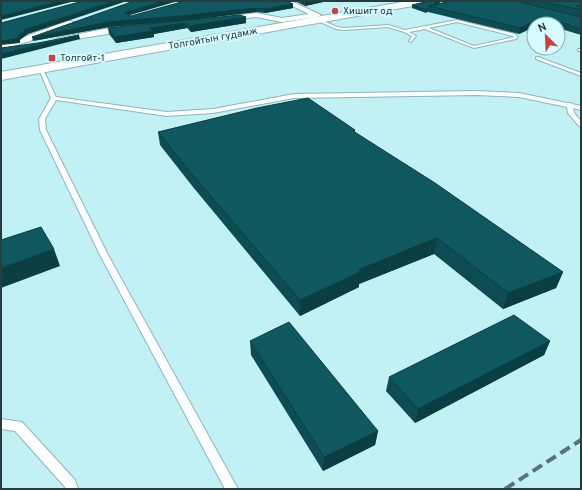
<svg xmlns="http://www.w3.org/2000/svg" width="582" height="490" font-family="Overpass,sans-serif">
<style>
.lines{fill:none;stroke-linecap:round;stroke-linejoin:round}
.service-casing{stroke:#89b7bb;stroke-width:2}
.minor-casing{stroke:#89b7bb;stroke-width:2}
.secondary-casing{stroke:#89b7bb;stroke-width:2}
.service{fill:#fff;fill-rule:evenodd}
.minor{fill:#fff;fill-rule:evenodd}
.secondary{fill:#fff;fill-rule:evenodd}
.rail{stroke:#587477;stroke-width:4;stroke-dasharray:11 5.5;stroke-linecap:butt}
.wall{fill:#0d4c52}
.shaded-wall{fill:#0a3e42}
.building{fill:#0f585f;stroke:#0a3e42}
.poi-dot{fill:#ce3f40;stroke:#d6fbff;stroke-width:1.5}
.labels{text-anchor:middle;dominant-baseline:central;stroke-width:4;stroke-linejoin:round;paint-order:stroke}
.far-poi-label{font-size:10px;fill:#283b3d;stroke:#d6fbff;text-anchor:start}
.far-street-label{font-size:10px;fill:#283b3d;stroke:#d6fbff}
</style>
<rect width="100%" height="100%" fill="#c1f0f5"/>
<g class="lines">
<g class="service-casing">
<path id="service" d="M319,19L337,27L344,28L388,25L405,30L457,20L515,34L518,37L516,39L474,48L425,29L409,32L416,36L411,42L409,41L412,36L404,32L388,27L344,30L336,29L318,21ZM457,22L513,36L514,37L474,46L429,28Z
M578,49H581V51H578Z
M538,57L581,73V76L536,59V57Z
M39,68L43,69L56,97L167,112L213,109L294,94L476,91L519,93L567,103H571L572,104L581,106V110L573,108L574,113L581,121V127L579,126L568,113L567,107L519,97L476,95L294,98L213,113L167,116L56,100L45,119L46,130L108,255L238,489H225L100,255L40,130L39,119L51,98L39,69Z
M1,419L22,422L75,480L78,489H66L65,487L15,431L1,429Z"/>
</g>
<g class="minor-casing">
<path id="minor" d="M282,1H291L321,15L317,17L282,22L256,17L224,21L220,19L224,17L256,13L282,18L309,14Z
M68,21H71L75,23L30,41L1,50V45Z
M128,26L132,28L131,30L59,42L55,40L59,38L109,28Z"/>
</g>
<g class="secondary-casing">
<path id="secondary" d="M408,1H429L424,4L1,80V72Z"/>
</g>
<use href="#service" class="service"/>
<use href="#minor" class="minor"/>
<use href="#secondary" class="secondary"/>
<path class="rail" d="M505,489L581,440"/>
</g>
<path class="wall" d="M295,1H323V2L305,6Z
M428,1H442L437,4L451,1H581V35L558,28V24H534V27L519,34L428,12V11L426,13L412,8V5L425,2Z
M293,4V8L265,13L256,12L181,21L109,27L33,41L128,15L131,16Z
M246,17V23L191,32L187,28L154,34V37L116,43L109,34L108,28Z
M355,130V132L563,272L556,288L503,309L434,254L359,284V287L300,316L193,187L160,145L158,132Z
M250,341L378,431L375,445L323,471L251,355Z
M550,341L544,355L415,423L386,391L389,377Z"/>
<path class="shaded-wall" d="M60,1H75L1,20V16Z
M115,1H127L28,34L20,40V43L1,45V41L19,35L26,29Z
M164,1H178L127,16L125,13L126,12Z
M310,1H323V2L305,6V2Z
M438,1H442L433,7H430Z
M293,4V8L265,13V9Z
M256,8V12L181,21L109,27L33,41L32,37L108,22Z
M429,8L428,11L426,13V10Z
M246,17V23L191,32L190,26Z
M542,18L541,24H534V27L519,34L520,28Z
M186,23L187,28L154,34V37L116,43L115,37L150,28Z
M79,35L80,39L1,59V54Z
M437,238L434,254L359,284V287L300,316V300L358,270Z
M54,249L60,266L1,288V268Z
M563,272L556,288L503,309L508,293Z
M550,341L544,355L415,423L418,409Z
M378,431L375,445L323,471L324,457Z"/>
<path class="building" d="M4,1H60L1,16V2Z
M83,1H115L26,29L19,35V38L1,41V23Z
M134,1H164L126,12L125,13L131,16L185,1H287L293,4L265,9L256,8L180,16L108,22L32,37Z
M428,1H438L432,6H429V8L426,10L412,5L425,2Z
M451,1H516L581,17V29L561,22H554L550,19L542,18L520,28L429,6Z
M541,1H581V5L576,6L581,7V10Z
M240,15L246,17L190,26L186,23L150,28L153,31L115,37L108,28Z
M79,35L1,54V48L38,43Z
M308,98L355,130L353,131L435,183L563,272L508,293L437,238L358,270L360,272L300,300L191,173L158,132L257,108Z
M41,227L54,249L1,268V240Z
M514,315L550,341L418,409L389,377Z
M289,322L378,431L324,457L250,341Z"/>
<g class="poi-dot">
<circle cx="335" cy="11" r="4"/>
<rect x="48" y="54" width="8" height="8" rx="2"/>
</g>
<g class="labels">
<g class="far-poi-label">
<text x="343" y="11">Хишигт од</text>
<text x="60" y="58">Толгойт-1</text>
</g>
<g class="far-street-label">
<text transform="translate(213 39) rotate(-10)">Толгойтын гудамж</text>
</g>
</g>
<rect width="582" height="490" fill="none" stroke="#283b3d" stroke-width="4"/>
<g transform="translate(546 36) rotate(336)"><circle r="19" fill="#d6fbff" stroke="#90aeb1"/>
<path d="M0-3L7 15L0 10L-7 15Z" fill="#ce3f40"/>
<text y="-6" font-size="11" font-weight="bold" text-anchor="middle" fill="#283b3d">N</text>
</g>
</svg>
